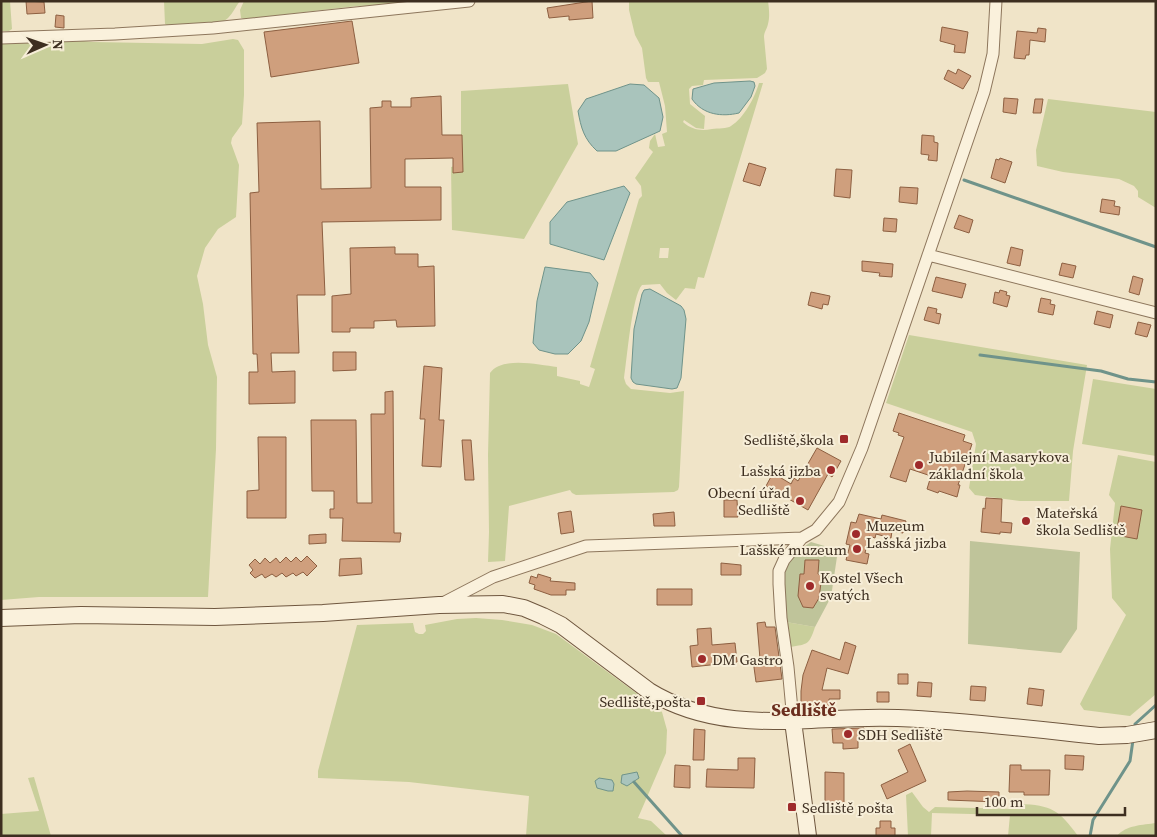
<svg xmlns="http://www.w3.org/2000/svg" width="1157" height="837" font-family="'Source Serif 4',serif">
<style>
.green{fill:#c9cf9b;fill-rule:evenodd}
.cemetery{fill:#bfc49a}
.water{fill:#a9c4bc;stroke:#6f938a}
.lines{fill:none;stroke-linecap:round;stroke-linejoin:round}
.stream{stroke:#6f938a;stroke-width:3}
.building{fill:#cf9f7d;stroke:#8d5f41}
.street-casing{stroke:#8d765c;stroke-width:13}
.secondary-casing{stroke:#6f573f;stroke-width:18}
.street{stroke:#faf1dc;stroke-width:11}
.secondary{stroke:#faf1dc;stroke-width:16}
.poi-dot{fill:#9e2a2b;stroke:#f7eed8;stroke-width:2}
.labels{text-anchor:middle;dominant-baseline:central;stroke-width:4;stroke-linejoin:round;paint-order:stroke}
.poi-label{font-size:15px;fill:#3d2e20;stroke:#f7eed8;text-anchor:start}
.quarter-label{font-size:18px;font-weight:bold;fill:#6b2e1e;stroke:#f7eed8}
</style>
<rect width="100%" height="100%" fill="#f0e4c8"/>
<path class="green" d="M1,1H10L12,29L9,31H1Z
M164,1H240C236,6 233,13 228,18C218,28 182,26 168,26L165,24Z
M244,1H404L390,5L357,6L245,19L241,18L240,10Z
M629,1H768C769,8 770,17 768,24C767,29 764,32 764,37L767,69L765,73L757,78L704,80L703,85L692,86L689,89L690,104L705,116L704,129L696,128L684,120L683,122C692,130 701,131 712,129C718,128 727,129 731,126C744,118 755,97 759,83H763L704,278L698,277L695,289L685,288L676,300L667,293L660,284L642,285C632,295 627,360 624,378L626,384L631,389L670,393L684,391L679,487L678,490L674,492L576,495L572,493L570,490L509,506L505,561L488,562L489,532L488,455L490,373C502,356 539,365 557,367V376L580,381V384L589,387L595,369L590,367L639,199L642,196L641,186L635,178L653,152L649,148L650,141L655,134L658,147L665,146L662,134L667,132L665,106L659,82H648L646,78L642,48L635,35L629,10ZM660,248H669L668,258H659Z
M233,39L238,40L244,50V95L242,124L232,138L231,143L239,165L236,217L218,229L205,248L197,276L203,304L208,345L217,377L216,449L208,597H39L1,600V43L84,41L93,42L202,44Z
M568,84L578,144L524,239L452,230L451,167L461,165V91Z
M1048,99L1156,112V208L1138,197V191L1134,186L1119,179L1063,172L1037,166L1036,150Z
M909,335L1087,365L1073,451L1069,501H1020L975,495L969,488L976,444L972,432L886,403Z
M1093,379L1156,389V456L1082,444Z
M1118,455L1156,462V694L1130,716L1084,710L1080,704L1126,615L1112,598L1110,549L1115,503L1109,495Z
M476,618L502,620L532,625L556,634L662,712L667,730L666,753L638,818L651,821L667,836H526L529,796L409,782L318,778V771L357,625L413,623L415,632L419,634H423L426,631L425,625L457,619Z
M786,622L815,627C809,645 808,644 790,647Z
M34,777L51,836H1V814L39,811L28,778Z
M912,792L923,807L929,812L935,807L1015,809L1019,804C1052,805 1059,810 1078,836H1008L1010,815L932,813L931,836H908L906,795Z
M1156,823V836H1117C1126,825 1143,825 1156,823Z"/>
<path class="cemetery" d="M970,541L1080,552L1077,629L1061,653L968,644Z
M811,542L838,550L831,597L815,627L786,622C783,585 776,565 811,542Z"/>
<path class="water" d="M750,81L754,82L755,86L751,97L739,113C722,117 703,115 692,99L693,89L714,83Z
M630,84L644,85L659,98L663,117L660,131L616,151H597C584,139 581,128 578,111L586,99Z
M624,186L630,193L604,260L550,244V222L567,202Z
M545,267L590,273L598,283L589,322L581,341L568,354H555L539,350L533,343L537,301Z
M650,289L681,306L684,310L686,319L681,378L677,388L672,389L636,384L633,382L631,378L634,329L642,294L644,290Z
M637,772L639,778L627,786L621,783L622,775Z
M599,778L612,780L614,784L613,791H608L597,788L595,781Z"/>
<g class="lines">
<path class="stream" d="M964,180L1156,247
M980,355L1101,371L1128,379L1156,382
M1135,729V724L1156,705
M634,782L682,836
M1090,836L1093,820L1130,761L1133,740"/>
</g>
<path class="building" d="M26,1L44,2L45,13L27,14Z
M592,1L593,18L569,20V16L549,18L547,8Z
M56,15L64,16V28L55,27Z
M352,21L359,63L271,77L264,32Z
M942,27L968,32L965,53L954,52L955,45L940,41Z
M1038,28L1046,29L1045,42L1030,40L1029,55H1026L1025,59L1014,58L1017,31L1037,33Z
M958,69L971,76L963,89L944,79L948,70L956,74Z
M441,96L442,135H462L463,172L453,173V158L405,159V187H441V220L322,222L325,295H297L299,353H271L272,372L295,371V403L249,404V372H258L257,354H253L250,193L259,192L257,123L320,121L321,189L371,188L370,108L382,107V101H391V107H411V98Z
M1004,98L1018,99L1016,114L1003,112Z
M1035,99H1043L1041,113H1033Z
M922,135L934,136V142L938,143L937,161L928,160L929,155L921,154Z
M1000,158L1012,162L1005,183L991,178L996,159L999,160Z
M749,163L766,168L760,186L743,181Z
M836,169L852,170L850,198L834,196Z
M900,187L918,188L917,204L899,202Z
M1102,199L1115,201L1114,206L1120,207L1119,215L1100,212Z
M959,215L973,220L969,233L954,228Z
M884,218L897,219L896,232L883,231Z
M395,247V254H418V267L434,266L435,326L397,327L396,320L374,321V328H350V332H332V296L351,294L350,248Z
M1011,247L1023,250L1020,266L1007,263Z
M862,261L893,264L892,277L879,276L880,273L862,271Z
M1062,263L1076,266L1073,278L1059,275Z
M1133,276L1143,279L1139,295L1129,292Z
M936,277L966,284L962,298L932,291Z
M1000,290L1007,292L1006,295L1010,296L1007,307L993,303L995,292L999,293Z
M811,292L830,296L828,305L823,304L822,309L808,305Z
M1041,298L1051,300L1050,304L1055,305L1053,315L1038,312Z
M928,307L937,309L936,313L941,314L939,324L924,320Z
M1097,311L1113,315L1110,328L1094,324Z
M1138,322L1151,325L1147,337L1135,334Z
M333,352H356V370L333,371Z
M424,366L442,368L439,420H444L441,467L422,466L425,419H420Z
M393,391L394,533H401L400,542L342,541L343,518H330V509H334V491H312L311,420H356L357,503H372L371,414H385V392Z
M899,413L965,435L963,441L972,444L958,485H960L957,497L939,491L938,493L927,489L931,476L910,469L906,482L890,477L904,437L898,435L899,433L893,431Z
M258,437H286V518H247V491L259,490Z
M462,440H471L474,480H465Z
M817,448L841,461L832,477L828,474L808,510L766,486L773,473L791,484L794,478L798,481Z
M986,498L1002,499L1001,522L1012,523L1011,533L1000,532V534L981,532L983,508L985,509Z
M724,500H737L738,517H724Z
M1121,506L1142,510L1137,539L1116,535Z
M571,511L574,532L561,534L558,513Z
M674,512L675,526H654L653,514Z
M859,514L881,519L882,515L906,521L903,533L892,531L891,538L876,534L875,538L869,536L865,553L869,554L867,564L846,560L850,545L846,544L851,522L856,523Z
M326,534V543L309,544V535Z
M307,556L317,566L307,576L303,572L296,576L293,573L286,577L282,573L276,577L272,574L265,578L262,574L255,578L250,573L253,570L249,565L255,559L260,564L265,558L270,563L276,558L280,563L286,557L291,562L296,557L301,562Z
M361,558L362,574L339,576L340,559Z
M805,560H819L818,574L822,575L819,598L813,608L803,607L798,596L800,574H804Z
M721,563L741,565V575H721Z
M538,574L551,578L550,581L575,583V590H566V595H551L534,589L535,585L529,583L531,576L537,578Z
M657,589H692V605H657Z
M765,622L766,627H775L782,679L756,682L753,660L760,659L757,623Z
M711,628L712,645L735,643L737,662L692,667L690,646L698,645L697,629Z
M845,642L856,646L848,674L827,668L822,690H840V699H829V709L801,710V691L803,675L812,650L840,660Z
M898,674H908V684H898Z
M918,682L932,683L931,697L917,696Z
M971,686L986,687L985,701L970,700Z
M1029,688L1044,690L1042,706L1027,704Z
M877,692H889V702H877Z
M864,728V739H858V748L843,749V743H833L832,729Z
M694,729L705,730L704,760H693Z
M910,744L926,781L887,799L881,785L908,772L898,750Z
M1065,755L1084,756L1083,770L1065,769Z
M738,758H755L754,788L706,787L707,769L738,770Z
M675,765L690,766V788L674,787Z
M1010,765H1021V770H1050L1049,795H1024V792H1009Z
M825,772L844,773V810L825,809Z
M967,791L999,792V802L948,800V792Z
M880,821H891V828H895V836H876V828H880Z"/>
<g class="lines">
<g class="street-casing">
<path id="street" d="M1,38L115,34L213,28L469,1
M928,255L1156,313
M443,603L493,577L586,546L802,538
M793,721L788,667L781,618L779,584V571L784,560L802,538L816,530L839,502L862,448L984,92L993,54L996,1"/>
</g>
<g class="secondary-casing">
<path id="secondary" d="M1,618L81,615L215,617L323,613L439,605L503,604L524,608L543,616L561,625L649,691C727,739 813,714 898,718C966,721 1032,729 1099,736L1127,735L1156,730
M793,721L808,836"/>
</g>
<use href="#street" class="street"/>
<use href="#secondary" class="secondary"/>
</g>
<g class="poi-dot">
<rect x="839" y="434" width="10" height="10" rx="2.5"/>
<circle cx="919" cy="465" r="5"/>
<circle cx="831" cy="470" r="5"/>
<circle cx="800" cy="501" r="5"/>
<circle cx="1026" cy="521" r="5"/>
<circle cx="856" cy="534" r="5"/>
<circle cx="857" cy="549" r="5"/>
<circle cx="810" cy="586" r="5"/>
<circle cx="702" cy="659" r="5"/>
<rect x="696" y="696" width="10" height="10" rx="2.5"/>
<circle cx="848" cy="734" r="5"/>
<rect x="787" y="802" width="10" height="10" rx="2.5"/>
</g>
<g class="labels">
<g class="poi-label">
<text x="834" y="439" text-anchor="end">Sedliště,škola</text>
<text x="929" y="456">Jubilejní Masarykova<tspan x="929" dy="17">základní škola</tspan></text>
<text x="821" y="470" text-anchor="end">Lašská jizba</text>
<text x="790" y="492" text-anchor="end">Obecní úřad<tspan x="790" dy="17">Sedliště</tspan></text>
<text x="1036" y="512">Mateřská<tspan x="1036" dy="17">škola Sedliště</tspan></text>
<text x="866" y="525">Muzeum<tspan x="866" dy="17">Lašská jizba</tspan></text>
<text x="847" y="549" text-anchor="end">Lašské muzeum</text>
<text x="820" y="577">Kostel Všech<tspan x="820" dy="17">svatých</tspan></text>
<text x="712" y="659">DM Gastro</text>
<text x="691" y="701" text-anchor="end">Sedliště,pošta</text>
<text x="858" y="734">SDH Sedliště</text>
<text x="802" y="807">Sedliště pošta</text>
</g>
<g class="quarter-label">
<text x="804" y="709">Sedliště</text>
</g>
</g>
<rect width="1157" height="837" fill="none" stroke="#3d2e20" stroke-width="5"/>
<g transform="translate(45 45) rotate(88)" stroke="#f7eed8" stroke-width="4" paint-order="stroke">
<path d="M0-4L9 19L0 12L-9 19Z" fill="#3d2e20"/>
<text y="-8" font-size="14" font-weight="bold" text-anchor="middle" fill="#3d2e20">N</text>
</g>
<path d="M977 807v8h148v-8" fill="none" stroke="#3d2e20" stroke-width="2.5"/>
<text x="984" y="807" font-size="15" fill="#3d2e20" stroke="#f7eed8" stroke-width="4" paint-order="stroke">100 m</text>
</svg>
